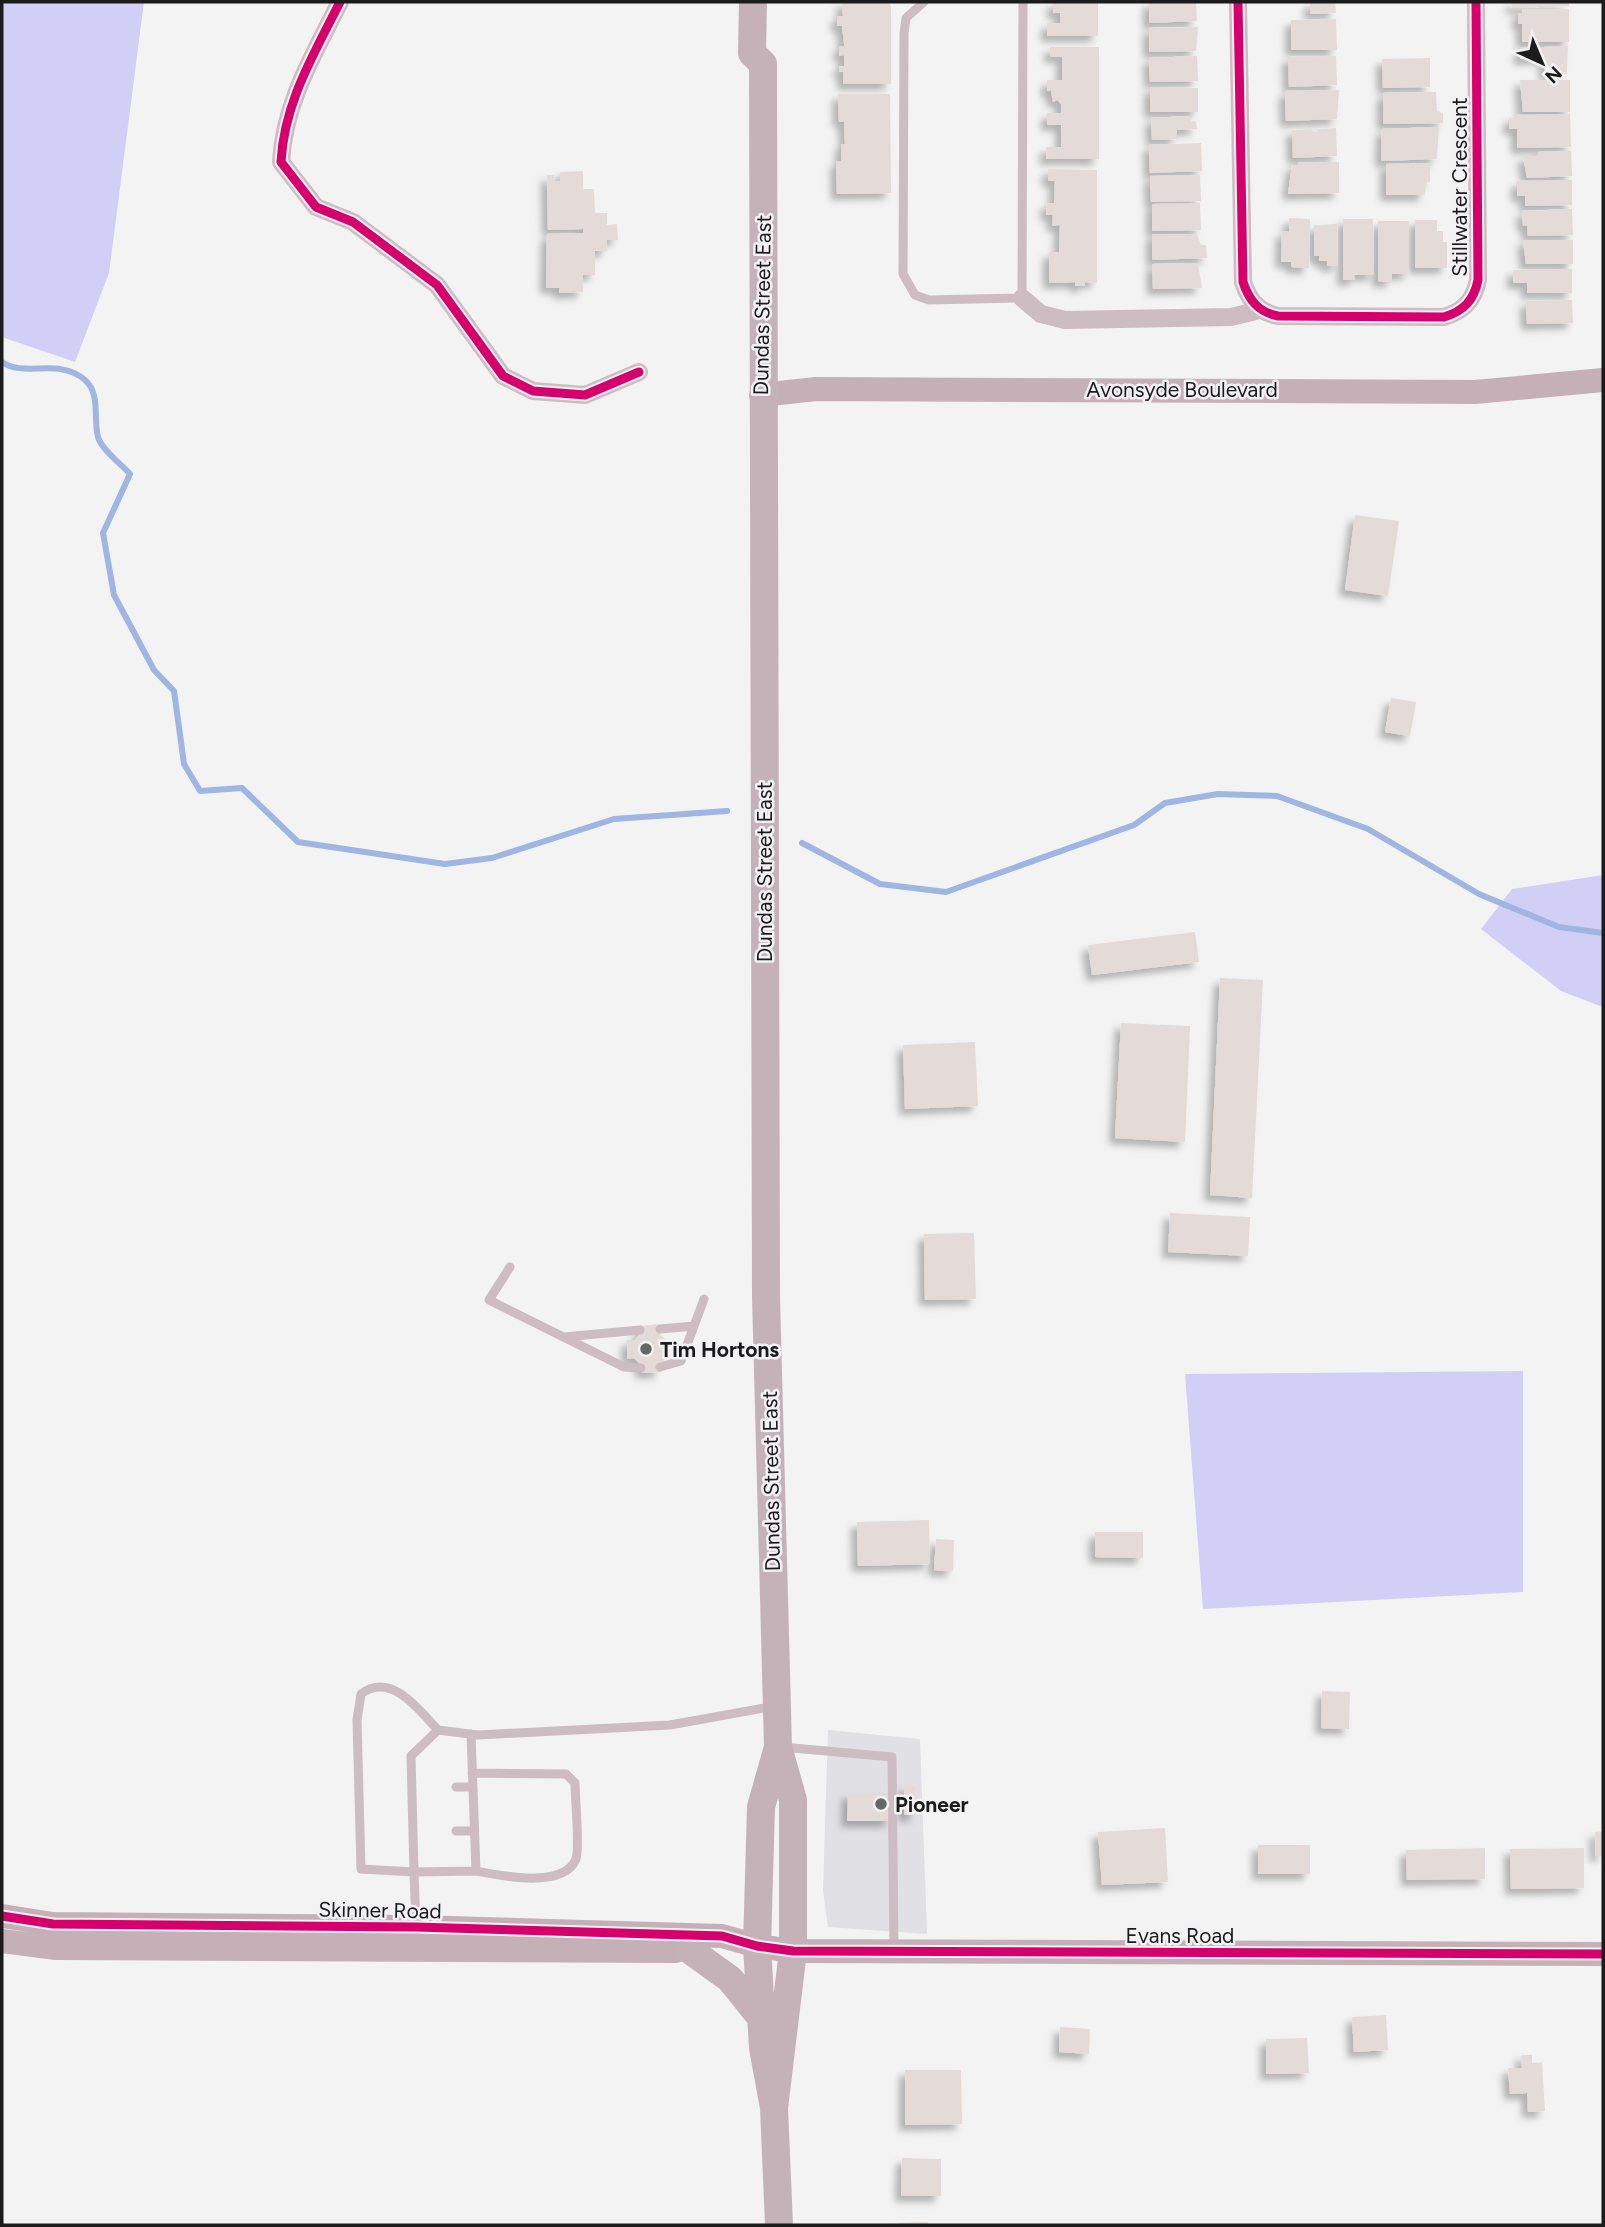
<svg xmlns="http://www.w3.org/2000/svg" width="1605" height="2227" font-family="Figtree,sans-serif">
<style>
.built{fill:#e1e1e5}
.forest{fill:#d2cff6}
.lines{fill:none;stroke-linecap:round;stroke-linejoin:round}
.stream{stroke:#9fb6e2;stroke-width:6}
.building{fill:#e4dbd8;filter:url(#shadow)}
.lane{stroke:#cdbcc1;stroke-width:9}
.street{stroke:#cdbcc1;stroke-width:18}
.secondary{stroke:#c5b0b7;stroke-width:24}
.primary{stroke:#c5b2b8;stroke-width:28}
.cycleway-casing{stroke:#f2f2f4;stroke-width:13}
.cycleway{stroke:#d6006c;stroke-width:9}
.poi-dot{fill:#676767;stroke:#f2f2f4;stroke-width:2.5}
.labels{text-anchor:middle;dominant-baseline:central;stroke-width:5;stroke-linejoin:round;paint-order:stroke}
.street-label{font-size:21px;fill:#1b1b1b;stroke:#f2f2f4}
.poi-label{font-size:21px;font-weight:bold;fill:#1b1b1b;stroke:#f2f2f4;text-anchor:start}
</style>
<defs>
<filter id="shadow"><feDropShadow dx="-6" dy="6" stdDeviation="3.5" flood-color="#0004"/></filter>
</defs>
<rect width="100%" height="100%" fill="#f3f3f3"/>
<path class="built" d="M828,1730L920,1739L927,1934L828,1927L823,1890Z"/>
<path class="forest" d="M2,2H144L109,273L75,362L2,337Z
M1603,875V1007L1561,991L1481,929L1512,889Z
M1523,1371V1592L1203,1609L1185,1374Z"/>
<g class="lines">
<path class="stream" d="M2,362C25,378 58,357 85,380C101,394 93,419 98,437C101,449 121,464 130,474L103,533L114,595L154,670L174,691L184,764L200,791L242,788L298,842L445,864L492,858L614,819L727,811
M802,843L880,884L946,892L1134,825L1165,803L1218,794L1277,796L1368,829L1479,894L1559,927L1603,933"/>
</g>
<path class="building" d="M842,2H888L891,6V84H843V72H839V66H844V55L839,56V46L844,47V43L842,26H837V16H843Z
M1053,2H1098V36H1047V23H1060V13H1053Z
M1149,2H1196L1197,21L1149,23Z
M1310,2H1335L1336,13L1310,14Z
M1511,2H1569V6L1512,8Z
M1522,9H1569V42H1522V24H1518V13H1522Z
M1336,19L1337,50H1291V20Z
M1198,27L1196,51L1149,52V28Z
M1568,46L1567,74L1545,75L1544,58L1520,59V48Z
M1050,47H1099V159H1046V147H1061V125H1047V113H1061V104L1057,100L1053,102L1051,91H1047V80H1062V57H1050Z
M1197,56L1198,81L1150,82L1149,58Z
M1336,56L1337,85L1289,87L1288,57Z
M1430,58V87L1383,88L1382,59Z
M1520,80H1570V112H1523Z
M1150,87L1198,88V112H1150Z
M1339,90L1337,119L1286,121L1285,91Z
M1436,92L1437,111L1443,113V123L1383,124V93Z
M838,94H890L891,193L837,194L836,162L841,161V144H845L844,121L839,122Z
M1570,114L1571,147L1517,148V129H1509V118H1515V115Z
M1190,116V122L1196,121L1197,129L1177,130V139L1152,140L1151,118Z
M1439,127L1437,159L1381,161L1382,129Z
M1336,128L1337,156L1293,158L1292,130L1312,129L1313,132H1317V129Z
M1201,143L1202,171L1150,173L1149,145Z
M1571,151L1572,176L1527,178L1523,156H1538V152Z
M1298,162H1339V193L1288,194L1292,165H1298Z
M1430,163V182H1425V195H1386V164Z
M1048,169L1097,170V283L1085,282V286H1075V282L1049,283V252H1059L1060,225L1052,226L1053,215H1046L1047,203H1054L1055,181H1048Z
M583,171V189H594L595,213H607V225L617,224L618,240H607V251H595V275H583V292L559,293L560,288H546L547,234L584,233L583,229L548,230L547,175H554L555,181H560V172Z
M1200,175L1201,201L1151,202L1150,176Z
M1572,180V205L1525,206V196H1517V181Z
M1200,203L1201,230L1152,231V204Z
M1572,209L1573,235L1528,236L1527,225L1523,226L1522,211Z
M1289,218L1310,219L1309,268L1291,267V262H1281L1282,231L1289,232Z
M1343,219H1373L1374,275H1354L1355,280H1343Z
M1415,220H1437V231H1443V242H1447V268H1415Z
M1378,221H1409V274H1392V282L1378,281Z
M1337,224L1338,266H1327V261H1319V256H1314V225Z
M1152,234H1197L1201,245H1206L1207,258L1152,260Z
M1523,240H1573V264H1526Z
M1198,263L1202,288L1153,289L1152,264Z
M1572,269V293H1527V283H1513V270Z
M1572,300L1573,323L1527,324L1526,301Z
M1355,515L1399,521L1388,596L1345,590Z
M1391,698L1416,702L1410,736L1385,732Z
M1195,932L1199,962L1092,975L1088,945Z
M1220,978L1263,980L1252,1198L1210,1195Z
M1121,1023L1190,1026L1185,1142L1115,1138Z
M975,1042L978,1106L905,1109L903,1045Z
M1170,1213L1250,1217L1248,1256L1168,1252Z
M974,1233L976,1299L925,1300L924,1234Z
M659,1324L660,1334L665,1339L666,1359L659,1364L661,1372L642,1373L641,1365L634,1358L627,1359V1340H635L640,1334V1326Z
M929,1520L930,1564L858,1566L857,1522Z
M1095,1532H1143V1558L1095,1557Z
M936,1539L954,1540L953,1571L934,1570Z
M1322,1691L1350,1692L1349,1729L1321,1728Z
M904,1786H915L916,1815H904Z
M848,1793H892L891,1821H847Z
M1165,1828L1168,1882L1102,1885L1098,1832Z
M1603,1831V1856H1596L1595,1832Z
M1258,1845H1310V1874H1258Z
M1485,1848V1879L1407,1880L1406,1850Z
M1584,1848V1888L1511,1889L1510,1849Z
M1386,2015L1388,2050L1354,2052L1352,2017Z
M1060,2027L1090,2029L1089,2054L1059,2052Z
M1307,2038L1309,2073L1266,2074V2039Z
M1521,2055H1532V2063L1542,2062L1545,2111L1528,2112L1527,2093L1510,2094L1508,2068H1522Z
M905,2070H961L962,2124L905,2125Z
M902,2158L941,2159V2196H901Z
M928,2222V2225H898V2223Z"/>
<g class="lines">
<path class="lane" d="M924,2L906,18L904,33L903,274L915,295L929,300L1022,298L1023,2
M510,1267L489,1300L624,1367L641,1368
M660,1329L694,1326
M564,1337L640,1330
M660,1367L681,1361L704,1299
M438,1730L411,1756L414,1872L476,1871L471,1734
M782,1747L892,1757L894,1950
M472,1773L566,1774L575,1783C575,1798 580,1848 576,1859C564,1889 501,1876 476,1871
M456,1787H473
M456,1831H474
M416,1926L414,1872L361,1869L357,1720L361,1694C391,1671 419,1710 438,1730L478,1735L670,1725L775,1706"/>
<path class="street" d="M340,2C314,54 284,103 281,162L316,207L353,222L437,285L503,376L533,391L585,395L639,372
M1238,2L1243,282C1249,300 1258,312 1278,316L1444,317C1464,311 1474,300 1478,280L1476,2
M1022,298L1041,314L1065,320L1231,317L1260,310"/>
<path class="secondary" d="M761,395L816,389L1475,392L1603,380
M2,1916L53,1924L416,1927L722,1936L757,1946L793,1951L1603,1954
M2,1941L56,1948L676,1951"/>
<path class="primary" d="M753,2L752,53L763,64L766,1297L778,1747L793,1800V1951L774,2108
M778,1747L761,1807L757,1946L763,2048L774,2108L779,2225
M691,1951L730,1979L762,2019"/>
<g class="cycleway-casing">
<path id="cycleway" d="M340,2C314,54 284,103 281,162L316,207L353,222L437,285L503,376L533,391L585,395L639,372
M1238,2L1243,282C1249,300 1258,312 1278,316L1444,317C1464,311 1474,300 1478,280L1476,2
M2,1916L53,1924L416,1927L722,1936L757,1946L793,1951L1603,1954"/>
</g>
<use href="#cycleway" class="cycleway"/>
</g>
<g class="poi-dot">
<circle cx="646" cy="1349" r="7"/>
<circle cx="881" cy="1804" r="7"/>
</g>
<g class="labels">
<g class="street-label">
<text transform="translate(1459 187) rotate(-90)">Stillwater Crescent</text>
<text transform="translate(762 305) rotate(-89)">Dundas Street East</text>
<text x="1182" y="389">Avonsyde Boulevard</text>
<text transform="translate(764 872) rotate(-90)">Dundas Street East</text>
<text transform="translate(771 1481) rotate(-91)">Dundas Street East</text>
<text transform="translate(380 1910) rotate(1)">Skinner Road</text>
<text x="1180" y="1935">Evans Road</text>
</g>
<g class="poi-label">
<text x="660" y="1349">Tim Hortons</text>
<text x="895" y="1804">Pioneer</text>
</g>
</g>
<rect width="1605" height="2227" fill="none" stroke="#1b1b1b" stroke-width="7"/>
<g transform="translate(1542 63) rotate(136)" stroke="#f2f2f4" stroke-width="5" paint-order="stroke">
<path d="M0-5L12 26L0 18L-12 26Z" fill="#1b1b1b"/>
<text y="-10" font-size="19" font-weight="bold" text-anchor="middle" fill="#1b1b1b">N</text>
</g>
</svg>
